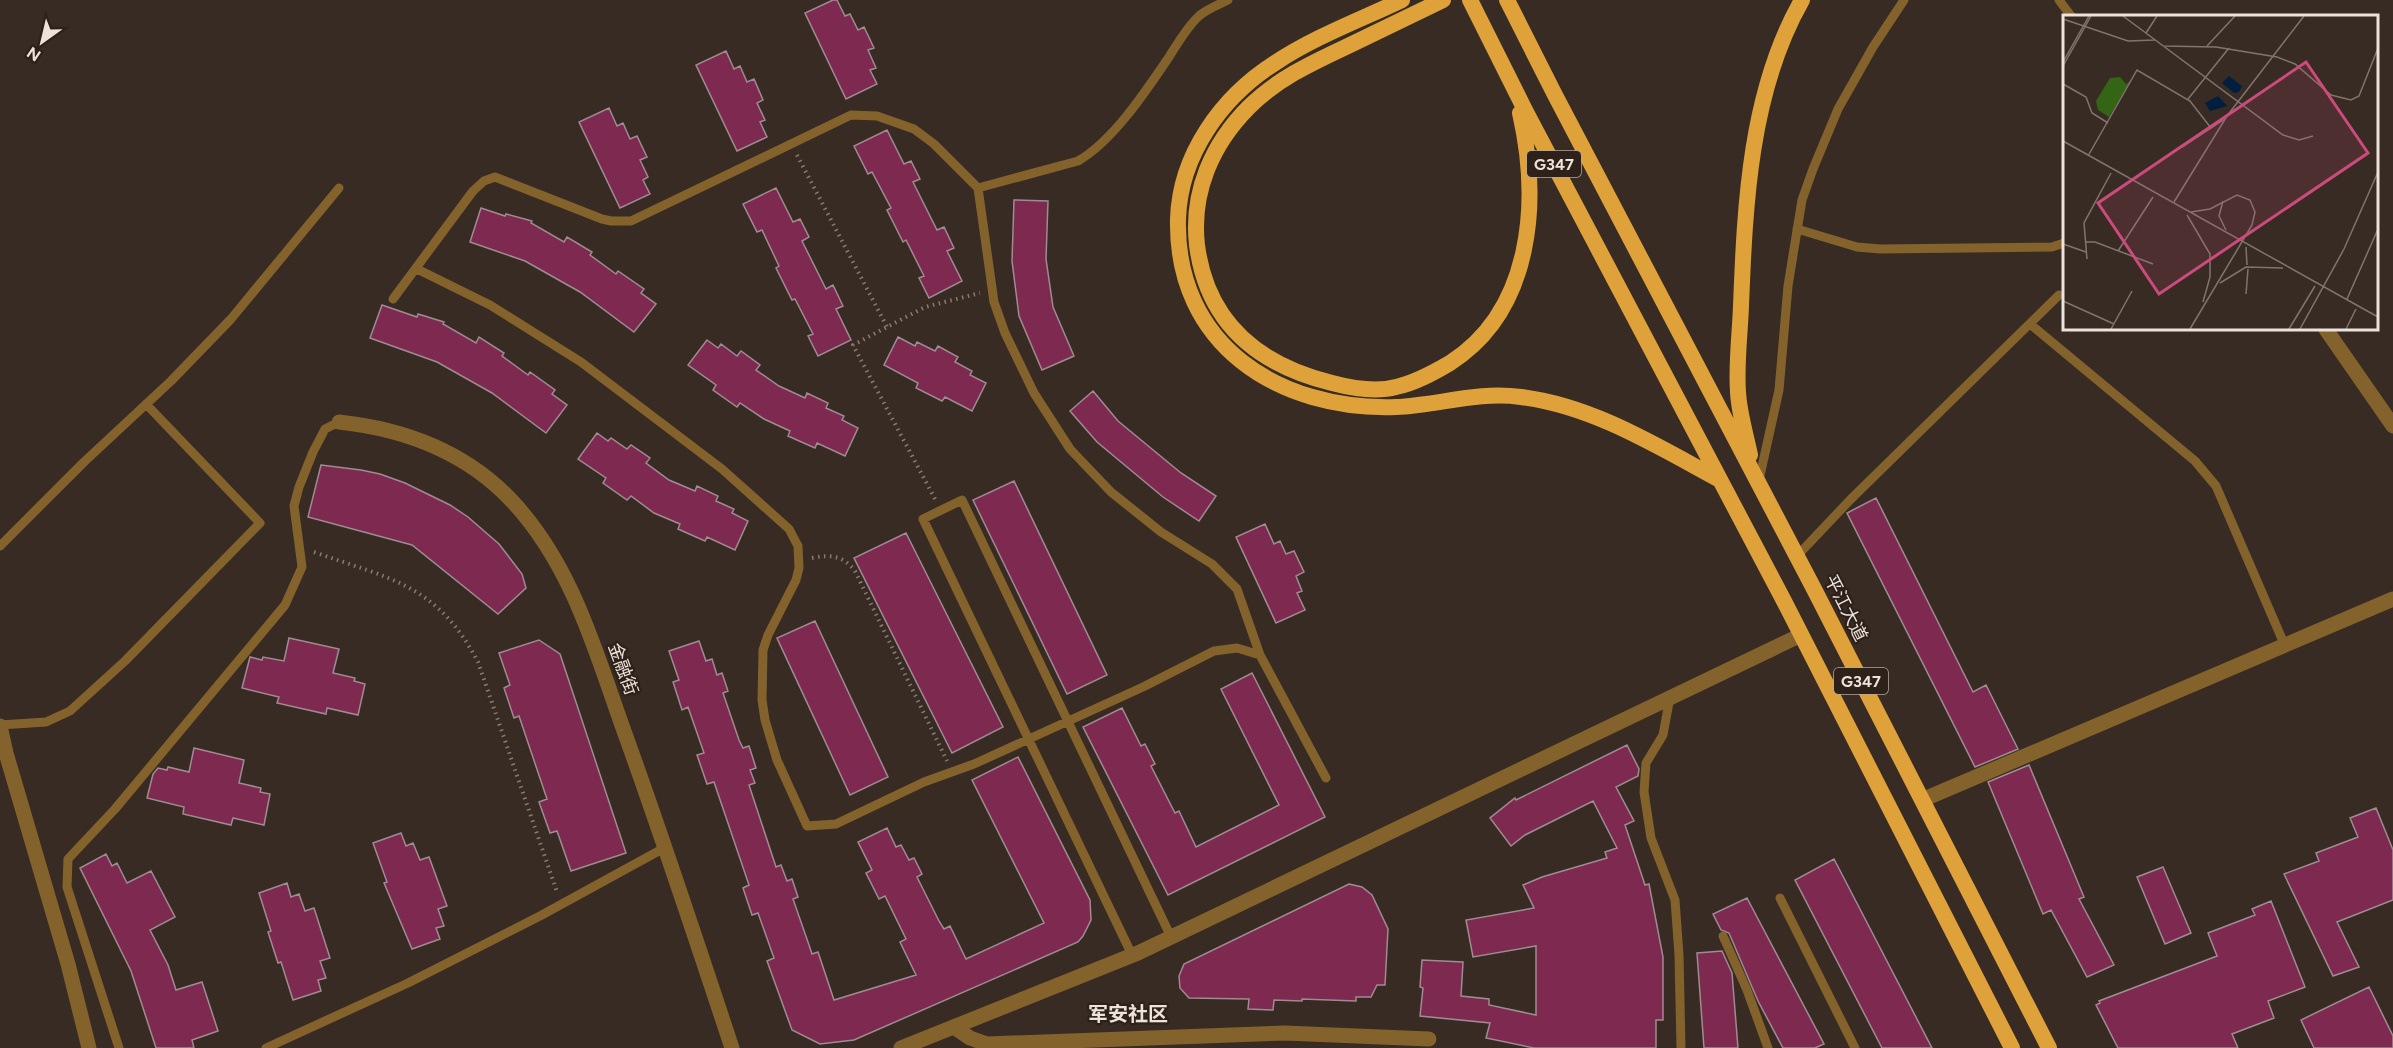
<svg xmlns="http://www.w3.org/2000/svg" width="2393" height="1048" font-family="Figtree,'Noto Sans SC',sans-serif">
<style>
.building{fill:#7e294f;stroke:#9e8c92;stroke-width:1.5}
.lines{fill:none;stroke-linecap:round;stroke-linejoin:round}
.path{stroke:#877c75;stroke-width:4;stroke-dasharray:1.5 4.5;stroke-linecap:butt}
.service{stroke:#84622c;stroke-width:9}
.minor{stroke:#84622c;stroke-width:15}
.tertiary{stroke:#84622c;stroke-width:15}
.trunk{stroke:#dfa139;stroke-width:16}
.labels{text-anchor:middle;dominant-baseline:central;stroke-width:4.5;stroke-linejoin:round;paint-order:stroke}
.shield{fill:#2e2119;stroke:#b3a9a3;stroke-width:1.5}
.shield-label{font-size:16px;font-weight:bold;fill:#ece3de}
.street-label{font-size:18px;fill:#ece3de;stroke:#2e2119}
.neighbourhood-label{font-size:20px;font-weight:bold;fill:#ece3de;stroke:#2e2119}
.inset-road{fill:none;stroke:#80756e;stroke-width:1.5}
.view{fill:#cc4b7c;fill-opacity:0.15;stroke:#cc4b7c;stroke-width:3}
.inset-edge{fill:none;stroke:#ece3de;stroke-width:3}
</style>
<rect width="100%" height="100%" fill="#382b23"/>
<path class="building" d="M833,0H837L845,16L850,14L858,30L864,27L874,48L868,50L876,68L870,70L877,84L846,99L805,13Z
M726,51L734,69L740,66L747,82L754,79L763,100L757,103L765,120L760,122L767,137L737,151L696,65Z
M609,108L617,126L623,123L630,139L637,136L647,157L640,160L648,177L643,180L650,194L620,208L579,122Z
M887,130L904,164L911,161L920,179L913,182L937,230L944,227L954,248L947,251L962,281L929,298L919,278L924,276L906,240L903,242L887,210L891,208L872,172L868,174L854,146Z
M776,188L793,222L800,219L809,237L802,241L826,289L833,285L843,306L836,309L851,340L818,356L808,336L813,334L795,299L792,300L776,268L779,266L762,230L757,232L743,204Z
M1014,200L1048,201L1046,259L1053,307L1074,356L1042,370L1019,316L1012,261Z
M481,208L505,216L506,214L532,221L531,223L564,242L567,237L592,252L590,255L616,274L618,271L644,289L641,293L656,304L634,332L580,292L525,261L470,242Z
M382,305L417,317L418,314L444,322L443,324L476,343L479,337L504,353L502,356L528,375L530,372L555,390L552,394L567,405L546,433L492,393L437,362L370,338Z
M898,337L915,346L917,342L935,351L938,346L958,357L955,362L972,371L970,375L986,383L972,411L945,397L942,401L916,388L918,383L884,365Z
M707,340L718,348L721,344L737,356L741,351L760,365L756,370L779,386L805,398L807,393L828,403L826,408L844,416L842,420L858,428L845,456L817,443L815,448L788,436L790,431L764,419L740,403L737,407L713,390L716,385L688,365Z
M1093,391L1118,421L1181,473L1216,496L1199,521L1163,497L1097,442L1070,411Z
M597,433L608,441L611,438L627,449L631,445L650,458L646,463L669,480L695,491L697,486L718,496L716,501L734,509L732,513L748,521L735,550L707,537L705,541L678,529L680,524L654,513L631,496L627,500L603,483L606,478L578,459Z
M321,465L361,470L380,474L405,483L450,505L468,517L499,544L522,574L526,588L498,614L412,545L308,517Z
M1014,481L1107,675L1067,694L973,500Z
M1876,498L1973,692L1986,685L2018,749L1975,767L1847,513Z
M1265,524L1274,544L1280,541L1286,554L1294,551L1304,572L1296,576L1302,591L1297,593L1305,610L1276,623L1236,537Z
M906,533L1003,727L952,753L854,558Z
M815,621L888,777L850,795L777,638Z
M289,638L339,649L333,673L355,678L354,681L365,684L358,715L327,708L326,714L277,703L279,697L242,688L250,657L262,660L263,657L284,661Z
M539,640L560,654L626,853L571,871L557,831L550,833L539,802L547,799L519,716L514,718L504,688L510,685L499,653Z
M699,641L706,661L712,659L717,675L722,673L728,691L723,693L739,740L743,748L749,746L756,768L750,770L755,783L749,785L776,867L781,865L787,881L792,879L798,897L793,899L809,945L812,954L818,952L834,1000L916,975L900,942L906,939L885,896L879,899L866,873L872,870L858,842L887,828L896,847L901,845L909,860L914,858L922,874L917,877L939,921L944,929L950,926L966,959L1044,923L972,780L1018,757L1090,900L1091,920L1083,936L1078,942L854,1040L820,1044L792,1030L767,961L774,958L758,913L752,915L743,888L749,885L714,782L707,784L697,755L704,753L688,707L682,710L673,682L679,680L669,651Z
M1252,673L1325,817L1168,895L1083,727L1122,708L1141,746L1145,744L1155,764L1151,766L1175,813L1179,811L1196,847L1279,805L1221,689Z
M1627,745L1639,769L1638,776L1616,787L1634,821L1625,825L1645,885L1649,884L1663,957V1020H1656V1048H1534L1486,1038L1490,1023L1420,1016L1423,988L1420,987L1422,960L1463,962L1461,996L1489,999V1005L1536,1015V946L1473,957L1466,920L1534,908L1523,885L1542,877L1607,858L1605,852L1617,848L1593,801L1525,835L1511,846L1490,818L1515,798L1516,800Z
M194,748L244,760L239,783L261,788L260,792L270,794L264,825L233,818L231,825L183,814L184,807L147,798L153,774L158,768L167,770L168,767L189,772Z
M2029,765L2084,897L2079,899L2114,965L2087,977L2051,910L2043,914L1988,782Z
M2376,808L2393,850V900L2337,922L2359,967L2333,976L2284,874L2319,861L2316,853L2358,837L2350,818Z
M401,833L406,846L413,843L420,860L429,857L447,906L438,909L444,926L436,928L440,939L412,949L384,883L387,882L373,843Z
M106,854L112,866L117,863L127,883L151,871L175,917L150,930L168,965L176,990L202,982L218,1031L192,1040L194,1048H156L131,971L80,868Z
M1834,859L1932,1048H1882L1795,880Z
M2163,867L2191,933L2165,944L2137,877Z
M287,883L291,897L299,894L305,911L314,908L330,958L320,961L326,978L318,980L321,991L293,1000L281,962L278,963L268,932L271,931L259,893Z
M1349,884L1362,887L1372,895L1388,929L1385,985H1377L1371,997H1356V1001L1302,999V1001L1274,1000L1273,1010L1248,1009L1249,999L1189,998L1180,988L1179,976L1184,964Z
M1747,898L1824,1044L1815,1048H1783L1758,1001L1729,933L1721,930L1713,914Z
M2271,901L2305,987L2268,1001L2274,1018L2232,1034L2238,1048H2118L2096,1005L2100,1003L2099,1001L2217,956L2208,933L2255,915L2252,909Z
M1722,951L1732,973L1738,1048H1704L1697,953Z
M2369,987L2393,1036V1048H2314L2301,1020Z"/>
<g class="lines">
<path class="path" d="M797,155L887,327
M935,499L853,345L925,307L980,293
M314,552C390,579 437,584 478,662L557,892
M812,558C830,554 844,556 855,571L947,761"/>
<path class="service" d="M2059,0L2071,16
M978,188L1078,161C1113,141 1146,91 1169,57C1178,43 1187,27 1199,16C1207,9 1218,5 1228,0
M1797,229L1857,247L1880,249L2052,247L2064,243
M417,269L490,305L581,362L722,469L789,529L798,546L799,568L796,580L768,635L763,650L762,700L765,720L777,760L807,826L836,824L924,782L974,764L1143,687L1214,651L1237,648L1260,655L1326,778
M393,299L473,191L484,181L495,177L602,219L611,221H631L851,115L877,116L914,129L934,144L978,188L994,302L1005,333L1034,393L1070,449L1111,492L1161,532L1212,564L1237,589L1260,655
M2030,324L2195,461L2216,486L2285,646
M1759,480L1779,390L1788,286L1802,200L1813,169L1838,109L1873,47L1904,0
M0,546L84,462L171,381L231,319L339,188
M1797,556L1850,500L2059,295
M1670,697L1663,735L1646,763L1644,792L1651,838L1675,900L1679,955L1681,1048
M0,725L46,722L70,711L125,661L260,523L146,404
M1780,898L1855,1048
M1723,936L1747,990L1768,1048
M1132,955L923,519L962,500L1171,937
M119,1048L67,887L68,859L115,809L285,605L302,567L294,506L299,487L313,452L325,429L339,422
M266,1048L408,983L540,916L666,847"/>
<path class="minor" d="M2325,328L2393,426
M339,422C404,429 466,452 512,501C572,565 595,650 624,731C662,836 697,942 732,1048
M0,726L6,753L68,964L89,1048
M1922,800L2393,599
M954,1027L970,1038L987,1044L1285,1033L1429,1039"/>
<path class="tertiary" d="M901,1048L1138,953L1801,635"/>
<path class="trunk" d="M1402,0C1360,20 1314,37 1275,63C1222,97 1180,154 1178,219C1175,345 1279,411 1396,407C1439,405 1478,391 1521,397C1593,406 1657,446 1720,480
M1443,0C1412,15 1381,30 1350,45C1314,62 1278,78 1249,107C1212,144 1191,192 1197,245C1207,324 1259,365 1332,383C1351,388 1377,392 1396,387C1415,383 1433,373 1450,363C1533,310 1540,201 1520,113
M1470,0L1525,110L1784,601L2012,1048
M1507,0L1555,95L1813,587L2049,1048
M1750,455C1746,435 1739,413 1738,392C1736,364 1740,334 1741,306C1745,203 1750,91 1802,0"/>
</g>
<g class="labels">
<g class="shield">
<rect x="1527" y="151" width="54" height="26" rx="4.5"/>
<rect x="1834" y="668" width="54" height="26" rx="4.5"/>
</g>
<g class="shield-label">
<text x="1554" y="164">G347</text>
<text x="1861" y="681">G347</text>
</g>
<g class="street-label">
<text transform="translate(1846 608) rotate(63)">平江大道</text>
<text transform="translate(623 669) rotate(70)">金融街</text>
</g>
<g class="neighbourhood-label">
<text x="1128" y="1014">军安社区</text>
</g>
</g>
<g transform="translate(2063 15)">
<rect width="315" height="315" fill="#382b23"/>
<path d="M57,62L63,69L67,66L46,102L35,95L33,86L47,63Z" fill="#336515"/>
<path d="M166,61L179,71L176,77L171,78L159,68ZM155,81L164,91L147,96L142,88Z" fill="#001e40"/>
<path class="inset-road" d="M60,1L220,120L236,125L250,121M0,4L65,26L92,25M83,18L94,1M100,31L153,32L214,42L232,49L268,80L288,85L296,81L315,33M144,31L172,1M0,47L26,1M0,51L28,1M0,69L23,82L29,98L45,108M125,84L166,33M0,126L315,302M119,132L160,105M25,141L74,55L127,86L148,113M160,186L156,201L163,215M111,187L164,101L241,1M124,200L147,239V262L140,287M22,227H32L90,249M0,229L23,237M183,232L184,250M55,236L90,182M24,244L21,208L48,158M157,268L183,252L220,253M183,279L185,254M284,284L315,214M0,286L51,309M48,314L69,276M127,314L189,210L192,197L187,185L174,180L147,194L128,197M226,314L252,271M237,314L281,234L315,157M283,314L293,294"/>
<path class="view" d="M243,47L305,138L96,279L35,188Z"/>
<rect width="315" height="315" class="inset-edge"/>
</g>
<g transform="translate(42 42) rotate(214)" stroke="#2e2119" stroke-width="4.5" paint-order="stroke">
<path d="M0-4.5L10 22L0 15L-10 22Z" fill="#ece3de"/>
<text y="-9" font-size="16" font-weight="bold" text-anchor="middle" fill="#ece3de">N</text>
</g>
</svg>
